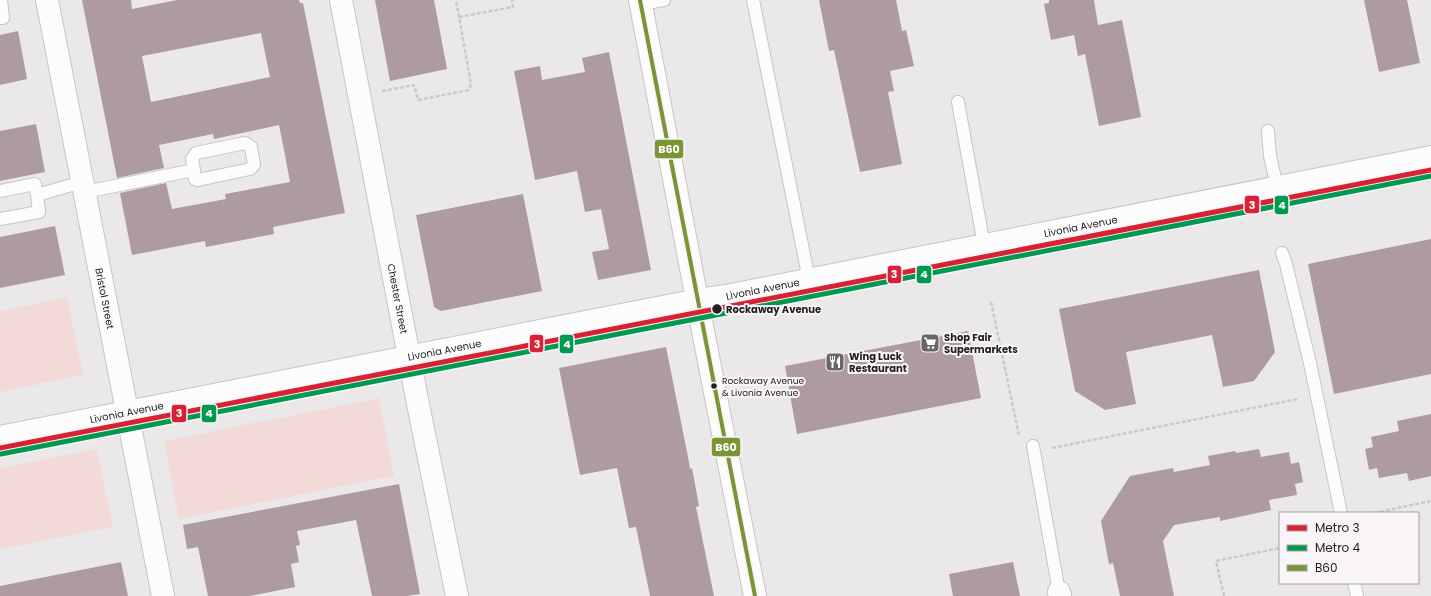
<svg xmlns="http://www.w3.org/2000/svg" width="1431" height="596" font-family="Poppins,sans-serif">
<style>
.green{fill:#f2dad8}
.building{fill:#ae9ba1;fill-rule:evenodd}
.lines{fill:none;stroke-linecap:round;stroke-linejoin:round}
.lane-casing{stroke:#c6c4c5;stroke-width:14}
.street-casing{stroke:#c6c4c5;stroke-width:24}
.secondary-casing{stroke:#c6c4c5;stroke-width:24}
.path{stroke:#cacaca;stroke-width:2.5;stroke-dasharray:4 2;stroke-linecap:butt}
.lane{stroke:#fcfcfc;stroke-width:12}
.street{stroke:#fcfcfc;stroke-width:22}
.secondary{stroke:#fcfcfc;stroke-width:22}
.bus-1-casing{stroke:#f9f4f7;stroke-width:7}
.bus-1{stroke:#799534;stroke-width:4}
.metro-1-casing{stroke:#f9f4f7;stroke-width:8}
.metro-2-casing{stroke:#f9f4f7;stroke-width:8}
.metro-1{stroke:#d82233;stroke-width:5}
.metro-2{stroke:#009952;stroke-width:5}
.stop-dot{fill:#222021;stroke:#f9f4f7;stroke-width:1.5}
.labels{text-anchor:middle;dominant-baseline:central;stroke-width:4;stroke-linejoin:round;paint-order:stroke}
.bus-label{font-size:9px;fill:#222021;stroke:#f9f4f7;text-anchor:start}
.street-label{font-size:10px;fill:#222021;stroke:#f9f4f7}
.stop-label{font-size:10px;font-weight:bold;fill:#222021;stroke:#f9f4f7;text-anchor:start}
.poi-label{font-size:10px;font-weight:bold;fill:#222021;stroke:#f9f4f7;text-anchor:start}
.line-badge{stroke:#f9f4f7;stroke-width:1.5}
.badge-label{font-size:11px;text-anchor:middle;font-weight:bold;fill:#fff}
</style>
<rect width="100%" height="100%" fill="#ebe8ea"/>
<path class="green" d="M67,297L83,375L0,392V311Z
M379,398L394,476L179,519L164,441Z
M97,449L113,527L0,549V468Z"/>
<path class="building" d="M82,0H131L132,9L177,0H299L300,3H303L345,213L273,227L274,234L206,247L205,241L132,255L120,193L166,183L172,209L226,199L225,194L290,182L285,155L279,125L214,139L213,134L159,145L164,168L117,178ZM261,33L270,77L151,102L142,56Z
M375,0H434L447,69L390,81Z
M819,0H896L902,31L906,30L914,66L890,71L894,91L888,92L902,164L860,172L834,50L829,51Z
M1049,0H1094L1098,25L1122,20L1141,117L1099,126L1085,54L1078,56L1074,35L1051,40L1044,4L1049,3Z
M1364,0H1407L1420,63L1379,72Z
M18,31L27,79L0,85V35Z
M609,52L651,270L598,280L592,252L609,249L601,209L585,212L577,171L535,180L514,71L540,66L542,80L585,72L582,58Z
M36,124L45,172L0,181V131Z
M523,194L542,291L441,311L434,307L416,215Z
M55,226L65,275L0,288V237Z
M1431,239V374L1334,394L1308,264Z
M1259,270L1275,352L1254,381L1223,387L1212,335L1126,352L1136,404L1105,410L1075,391L1059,309Z
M968,331L981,398L797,434L785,366Z
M666,347L688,457L690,469L692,468L699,506L696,507L714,596H650L636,527L629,528L617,468L580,475L559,368Z
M1431,414V476L1409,481L1407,473L1379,478L1377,468L1369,470L1365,449L1373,447L1371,437L1399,431L1397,421Z
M1259,449L1261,457L1289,452L1291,464L1299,462L1303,482L1295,484L1297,495L1269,500L1271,510L1220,521V517L1174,525L1163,541L1174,596H1120L1113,563L1109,564L1101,521L1130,476L1173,468L1174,472L1210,465L1208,456L1235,451L1236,453Z
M399,484L420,594L407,596H372L356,520L297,531L300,545L296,546L299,562L291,564L295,587L250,596H208L198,547L187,549L183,525Z
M121,562L128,596H0V586Z
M1013,562L1020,596H953L949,574Z"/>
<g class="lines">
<g class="lane-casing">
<path id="lane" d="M753,0L809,280
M641,4L664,0
M0,18H3L1,0
M958,102L984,245
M1268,131L1270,156L1277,187
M0,191L35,184L37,195L39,212L0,219
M85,192L194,170L192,159L196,153L245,143L251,147L254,165L250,169L198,180L195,179L194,170
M37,195L82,182
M1282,253L1286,264L1310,363L1341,513
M1033,446L1059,592
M1354,583L1357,596"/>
</g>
<g class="street-casing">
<g id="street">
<path id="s1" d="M47,0L163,596"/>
<path id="s2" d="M341,0L418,404L457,596"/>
<path id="s3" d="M0,437L698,300L726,296L1431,157"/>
<path d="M1059,592L1060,596"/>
</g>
</g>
<g class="secondary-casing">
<path id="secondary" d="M640,0L702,326L755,596"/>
</g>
<path class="path" d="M459,17L513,7L512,0
M382,91L414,85L418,100L469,90L471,84L456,0
M991,302L1019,435
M1052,448L1298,399
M1374,513L1431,501
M1224,596L1216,561L1280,548"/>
<use href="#lane" class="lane"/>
<use href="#street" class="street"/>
<use href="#secondary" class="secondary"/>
<g class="bus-1-casing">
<path id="bus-1" d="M640,0L755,596"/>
</g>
<use href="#bus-1" class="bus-1"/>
<g class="metro-1-casing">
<path id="metro-1" d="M0,448L1431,170"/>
</g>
<g class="metro-2-casing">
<path id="metro-2" d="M1,454L1431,176"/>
</g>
<use href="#metro-1" class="metro-1"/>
<use href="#metro-2" class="metro-2"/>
</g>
<defs>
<g id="supermarket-square" transform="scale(1)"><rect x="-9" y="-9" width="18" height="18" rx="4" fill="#686667" stroke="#f9f4f7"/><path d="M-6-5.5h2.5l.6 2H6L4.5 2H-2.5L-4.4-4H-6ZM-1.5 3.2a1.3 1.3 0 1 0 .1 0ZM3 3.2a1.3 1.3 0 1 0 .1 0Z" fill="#fff"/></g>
<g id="restaurant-square" transform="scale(1)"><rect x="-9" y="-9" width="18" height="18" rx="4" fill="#686667" stroke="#f9f4f7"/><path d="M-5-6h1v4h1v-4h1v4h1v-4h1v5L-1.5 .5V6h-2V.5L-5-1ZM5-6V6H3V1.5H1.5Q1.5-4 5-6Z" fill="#fff"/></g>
</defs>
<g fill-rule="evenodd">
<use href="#supermarket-square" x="930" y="343"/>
<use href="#restaurant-square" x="835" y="362"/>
</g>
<g class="stop-dot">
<circle cx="717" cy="309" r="5.5"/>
<circle cx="714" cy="386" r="3.5"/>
</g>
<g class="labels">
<g class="bus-label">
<text x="722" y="381">Rockaway Avenue<tspan x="722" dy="12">&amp; Livonia Avenue</tspan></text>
</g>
<g class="street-label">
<text stroke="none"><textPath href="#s3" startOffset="1101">Livonia Avenue</textPath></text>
<text stroke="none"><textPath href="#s3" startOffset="777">Livonia Avenue</textPath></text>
<text stroke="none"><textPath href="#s1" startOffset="304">Bristol Street</textPath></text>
<text stroke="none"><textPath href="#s2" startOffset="304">Chester Street</textPath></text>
<text stroke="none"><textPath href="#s3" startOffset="453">Livonia Avenue</textPath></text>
<text stroke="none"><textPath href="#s3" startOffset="129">Livonia Avenue</textPath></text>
</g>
<g class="stop-label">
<text x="726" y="309">Rockaway Avenue</text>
</g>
<g class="poi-label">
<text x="944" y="337">Shop Fair<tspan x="944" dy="12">Supermarkets</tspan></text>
<text x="849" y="356">Wing Luck<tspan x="849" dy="12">Restaurant</tspan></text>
</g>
</g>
<g class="line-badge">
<rect x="654" y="139" width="30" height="20" rx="4" fill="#799534"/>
<rect x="1244" y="195" width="16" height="19" rx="4" fill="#d82233"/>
<rect x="1274" y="195" width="15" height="20" rx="4" fill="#009952"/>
<rect x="887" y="265" width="15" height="19" rx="4" fill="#d82233"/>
<rect x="916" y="265" width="16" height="19" rx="4" fill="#009952"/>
<rect x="529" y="334" width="15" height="19" rx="4" fill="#d82233"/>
<rect x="559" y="334" width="15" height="20" rx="4" fill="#009952"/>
<rect x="171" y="404" width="16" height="19" rx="4" fill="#d82233"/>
<rect x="201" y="404" width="16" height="19" rx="4" fill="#009952"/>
<rect x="711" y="437" width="30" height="20" rx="4" fill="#799534"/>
</g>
<g class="badge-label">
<text x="669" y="153">B60</text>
<text x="1252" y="209">3</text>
<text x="1282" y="209">4</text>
<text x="894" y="278">3</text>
<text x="924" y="278">4</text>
<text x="537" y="348">3</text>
<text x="567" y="348">4</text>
<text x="179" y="417">3</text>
<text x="209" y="417">4</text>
<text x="726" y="451">B60</text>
</g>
<rect x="1279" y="512" width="140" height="72" fill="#f9f4f7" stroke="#a39fa1"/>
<rect x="1287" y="525" width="20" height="6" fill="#d82233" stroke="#a39fa1"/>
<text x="1315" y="532" font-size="12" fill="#222021">Metro 3</text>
<rect x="1287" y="545" width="20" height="6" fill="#009952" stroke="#a39fa1"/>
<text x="1315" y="552" font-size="12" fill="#222021">Metro 4</text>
<rect x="1287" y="565" width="20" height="6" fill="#799534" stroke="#a39fa1"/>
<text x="1315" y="572" font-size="12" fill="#222021">B60</text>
</svg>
